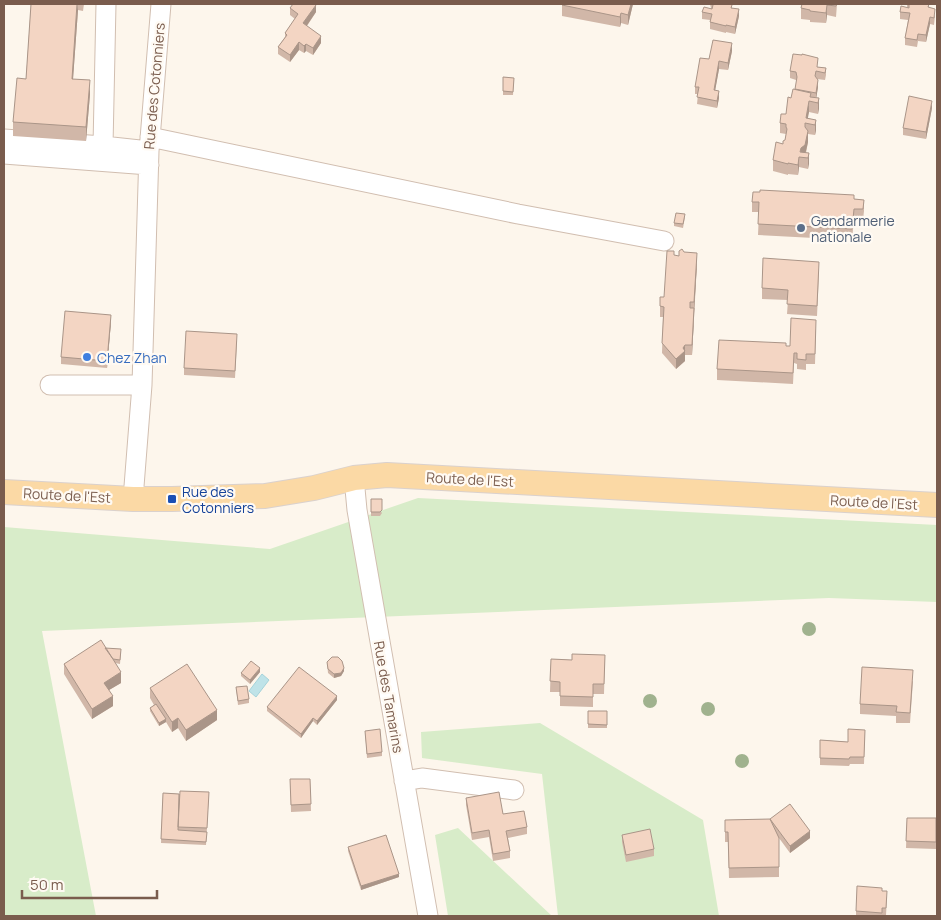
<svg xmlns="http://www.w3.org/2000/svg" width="941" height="920" font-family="Manrope,sans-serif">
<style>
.green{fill:#d8ecc9}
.water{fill:#bfe3e8;stroke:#a5d3da}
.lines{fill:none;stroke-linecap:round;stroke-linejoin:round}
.minor-casing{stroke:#d1beb0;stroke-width:21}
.major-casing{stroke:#dad1cd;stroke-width:26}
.minor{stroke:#fff;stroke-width:19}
.major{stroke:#fbd9a5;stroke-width:24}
.tree{fill:#a0b28e}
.wall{fill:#d1b7a8}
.shaded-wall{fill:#aa9588}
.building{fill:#f3d5c3;stroke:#aa9588}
.service-dot{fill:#5c6f8a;stroke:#fffaf3;stroke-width:2}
.shop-dot{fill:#3f7fe0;stroke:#fffaf3;stroke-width:2}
.transit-dot{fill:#1a4fb4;stroke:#fffaf3;stroke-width:2}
.labels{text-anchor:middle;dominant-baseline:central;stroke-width:4.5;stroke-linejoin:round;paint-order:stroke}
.street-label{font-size:14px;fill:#7a5c4d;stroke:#fffaf3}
.service-label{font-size:14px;fill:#4e5e75;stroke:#fffaf3;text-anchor:start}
.shop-label{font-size:14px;fill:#366cbe;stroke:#fffaf3;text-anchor:start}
.transit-label{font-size:14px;fill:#164399;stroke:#fffaf3;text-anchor:start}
</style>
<rect width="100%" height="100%" fill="#fdf6ec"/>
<path class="green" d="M418,498L937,525V602L829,598L42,631L96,916H4V527L270,549Z
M540,723L703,820L719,916H558L542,774L422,758L421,732Z
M458,828L552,916H448L435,835Z"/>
<path class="water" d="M262,674L269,680L256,697L249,691Z"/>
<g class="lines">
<g class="minor-casing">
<path id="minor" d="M150,137L518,214L664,241
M4,139L103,146L149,151
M103,146L106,4
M4,154L149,165
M50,385H142
M354,478L357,510L428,916
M133,499L142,385L149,151L161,4
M404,781L422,778L514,790"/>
</g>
<g class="major-casing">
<path id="major" d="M4,492L133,499H172L265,496L314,488L354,478L387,475L937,505"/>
</g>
<use href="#minor" class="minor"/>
<use href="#major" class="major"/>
</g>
<g class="tree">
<circle cx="809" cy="629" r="7"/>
<circle cx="650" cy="701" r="7"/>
<circle cx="708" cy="709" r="7"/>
<circle cx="742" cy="761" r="7"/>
</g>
<path class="wall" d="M31,4H84L83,11L78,10L73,79L90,94L86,141L13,136V122L26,79Z
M633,4L628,25L621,23L620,27L562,16V5Z
M710,4H732V8L739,16L735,34L726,32V33L710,29V20L702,19V12L711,8Z
M837,4L836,17L827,15L826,23L810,22V20L801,19V8Z
M907,4H929V7L935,16L934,25L930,24L926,42L918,41L917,47L905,45V38L908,20L900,19V12L907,8Z
M290,8L316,12L307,26L321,43L313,55L306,51L304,53L299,50L290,62L278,54V47L285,37V33L295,19L290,15Z
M732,51L728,70L719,69L715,90L719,98L717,108L697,104L698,94H695V87L709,59Z
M818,67L826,68V75L825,80L817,79L818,87L816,98H819L818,114L809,112L807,118L816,120V130L815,135L808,134V142L806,153H809L808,169L799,167L798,175L788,174V175L773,171V160L785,140L786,134L780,133V123L786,114L795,89L797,81L796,80L790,78V71Z
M503,77L514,78L513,95H503Z
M932,108L926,139L903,135V128Z
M854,199L864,200V211L863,220L854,219L852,240L758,235L759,212H752V202Z
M685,217L683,228L674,226V223Z
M697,263L692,355H685V361L676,369L662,353L663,317H660V297H664Z
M819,272L817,316L787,314L788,300L762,299V288Z
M111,322L107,368L61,364V357Z
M816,330L815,364H806V370L797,369V364L794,363L793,384L717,380V369L786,346H790Z
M237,341L235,378L184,375V368Z
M371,499L382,513L380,516H371Z
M105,648L121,652L120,664L115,663L121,683L109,690L113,706L92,719L64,674V664Z
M605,655L604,694H593V707L560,706V692H550L551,659L572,660Z
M327,662L344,671L341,676L334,678L328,673Z
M260,672L250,684L241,676V673Z
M913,681L910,723H896V716L860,714V704Z
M236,687L249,699V703L238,705Z
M150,688L217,720L186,741L178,728L172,732L166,722L159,726L150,711V708L154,705L150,698Z
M337,700L317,725L313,721L301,738L267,711V707Z
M588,711H607V728H588Z
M865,730L864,764H850L849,766L820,765V740L848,742Z
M365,731L382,752V756L367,758Z
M290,779H310L311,811L291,812Z
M209,792L206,845L161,843L163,793L179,794Z
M466,798L503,814L527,827V834L508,838L510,851V858L493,861L489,837L472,840L466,805Z
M907,818H936V849L906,848Z
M770,819L810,838L790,853L779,838V877L729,878L728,842H725V820Z
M622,835L654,849V856L626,862L622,842Z
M348,847L399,877L361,890L348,851Z
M882,891L887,898L886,915H882V916H856V911Z"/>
<path class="shaded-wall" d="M77,4L78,10L72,93V79Z
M631,4H633L628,25V15Z
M316,5V12L303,31V23Z
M827,5V15L826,23V13Z
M739,9V16L735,34V27Z
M621,13V23L620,27V17Z
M930,17V24L926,42V35Z
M321,36V43L313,55V48Z
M299,42V50L290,62V55Z
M732,43V51L728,70V63Z
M306,44V51L304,53V46Z
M719,61V69L714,97V90Z
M90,80V94L86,141V127Z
M818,80V87L816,100V93Z
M719,91V98L717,108V101Z
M819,98V109L818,114V103Z
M809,101V112L807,123L806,118Z
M932,101V108L926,139V132Z
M816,120V130L815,135V125Z
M808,131V142L805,155L800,157L801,148Z
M809,153V164L808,169V158Z
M799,157V167L798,175V165Z
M697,253V263L694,313V302Z
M694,308V318L692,355V345Z
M111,315V322L107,368V361Z
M685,345V361L676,369V359Z
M260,668V672L250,684V680Z
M344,668V671L341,676L334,678V674Z
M121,672V683L104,693V683Z
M113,696V706L92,719V709Z
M337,696V700L317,725V721Z
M217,710V720L186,741V730Z
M178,718V728L172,732V722Z
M313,718V721L301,738V734Z
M166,719V722L159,726V723Z
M810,831V838L790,853V846Z
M399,874V877L361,890V886Z"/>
<path class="building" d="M31,4H77L72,79L90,80L86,127L13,122L17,78L26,79Z
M293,4H314L316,5L303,23L321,36L313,48L306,44L304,46L299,42L290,55L278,47L287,35L285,33L298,14L290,8Z
M562,4H631L628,15L621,13L620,17L562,5Z
M713,4H731L732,5L731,8L739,9L735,27L726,25V26L710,22L712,14L702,12L704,7L712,9L713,5Z
M802,4H837L836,6L827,5L826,13L810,11V10L801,8Z
M909,4H929L928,7L935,9L934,18L930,17L926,35L918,34L917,40L905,38L910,13L900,12L901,6L909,8Z
M713,40L732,43L728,63L719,61L714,90L719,91L717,101L697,97L699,87H695L700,58L709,59Z
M793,54L802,55V54L818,58L817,67L826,68L825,73L816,71L815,76L818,80L816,93L795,89L797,77L796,72L790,71Z
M503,77L514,78L513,92L503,91Z
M793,89L811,93L810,97L819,98L818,103L809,101L806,118L816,120L815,125L805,123V127L808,131L805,145L801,148L800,152L809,153L808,158L799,157L798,165L788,163V164L773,160L776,142L783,144V141L785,140L787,129L786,127V124L780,123L781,114H786L788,97L791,98Z
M909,96L932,101L926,132L903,128Z
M760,190L854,195V199L864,200L863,209H854L852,229L758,224L759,202H752L753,192H760Z
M676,213L685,214L683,224L674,223Z
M682,249L684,252L697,253L694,302H690V308H694L692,345H685L683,348L685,351L676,359L662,343L664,307L660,306V297H664L667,251H674V255L679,256V251Z
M763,258L819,262L817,306L787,304L788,290L762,288Z
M65,311L111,315L107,361L61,357Z
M791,318L816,320L815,354H806V360L797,359V353H794L793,373L717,369L719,340L786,343V346H790Z
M186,331L237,334L235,371L184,368Z
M371,499H382V510L380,512H371Z
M101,640L121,672L104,683L113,696L92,709L64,664Z
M105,648L121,649L120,660L113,659Z
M572,654L605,655L604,684H593V697L560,696V682L550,681L551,659L572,660Z
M332,657H338L342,661L344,668L341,673L334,674L328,669L327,662Z
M251,661L260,668L250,680L241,673Z
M187,664L217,710L186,730L178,718L172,722L150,688Z
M299,667L337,696L317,721L313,718L301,734L267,707Z
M862,667L913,670L910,713L896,712L897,706L860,704Z
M247,686L249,699L238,701L236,687Z
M156,704L166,719L159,723L150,708Z
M588,711H607V725L588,724Z
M380,729L382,752L367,754L365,731Z
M848,729L865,730L864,757H850L849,759L820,758V740L848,742Z
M290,779H310L311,804L291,805Z
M180,791L209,792L207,828L178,827Z
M499,792L503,814L524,811L527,827L506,831L510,851L493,854L489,830L472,833L466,798Z
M163,793L179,794L178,830L207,832L206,842L161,839Z
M790,804L810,831L790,846L770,819Z
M907,818H936V842L906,841Z
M770,819L779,838V867L729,868L728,832H725V820Z
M650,829L654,849L626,855L622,835Z
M386,835L399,874L361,886L348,847Z
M857,886L882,888V891H887L886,908H882V913L856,911Z"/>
<circle class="service-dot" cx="801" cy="228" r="5"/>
<circle class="shop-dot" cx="87" cy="357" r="5"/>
<rect class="transit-dot" x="167" y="494" width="10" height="10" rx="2.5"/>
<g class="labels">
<g class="street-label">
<text transform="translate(154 86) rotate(-85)">Rue des Cotonniers</text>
<text transform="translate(470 479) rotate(3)">Route de l'Est</text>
<text transform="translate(67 495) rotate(3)">Route de l'Est</text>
<text transform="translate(874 502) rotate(3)">Route de l'Est</text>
<text transform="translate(389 697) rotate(80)">Rue des Tamarins</text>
</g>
<g class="service-label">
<text x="811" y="220">Gendarmerie<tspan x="811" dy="16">nationale</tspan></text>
</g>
<g class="shop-label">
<text x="97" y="357">Chez Zhan</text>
</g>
<g class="transit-label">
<text x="182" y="491">Rue des<tspan x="182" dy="16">Cotonniers</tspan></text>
</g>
</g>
<rect width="941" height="920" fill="none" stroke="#7a5c4d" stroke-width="10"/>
<path d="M22 890v8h135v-8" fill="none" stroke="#7a5c4d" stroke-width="2.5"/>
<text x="30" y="890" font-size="15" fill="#7a5c4d" stroke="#fffaf3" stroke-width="4" paint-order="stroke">50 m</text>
</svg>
